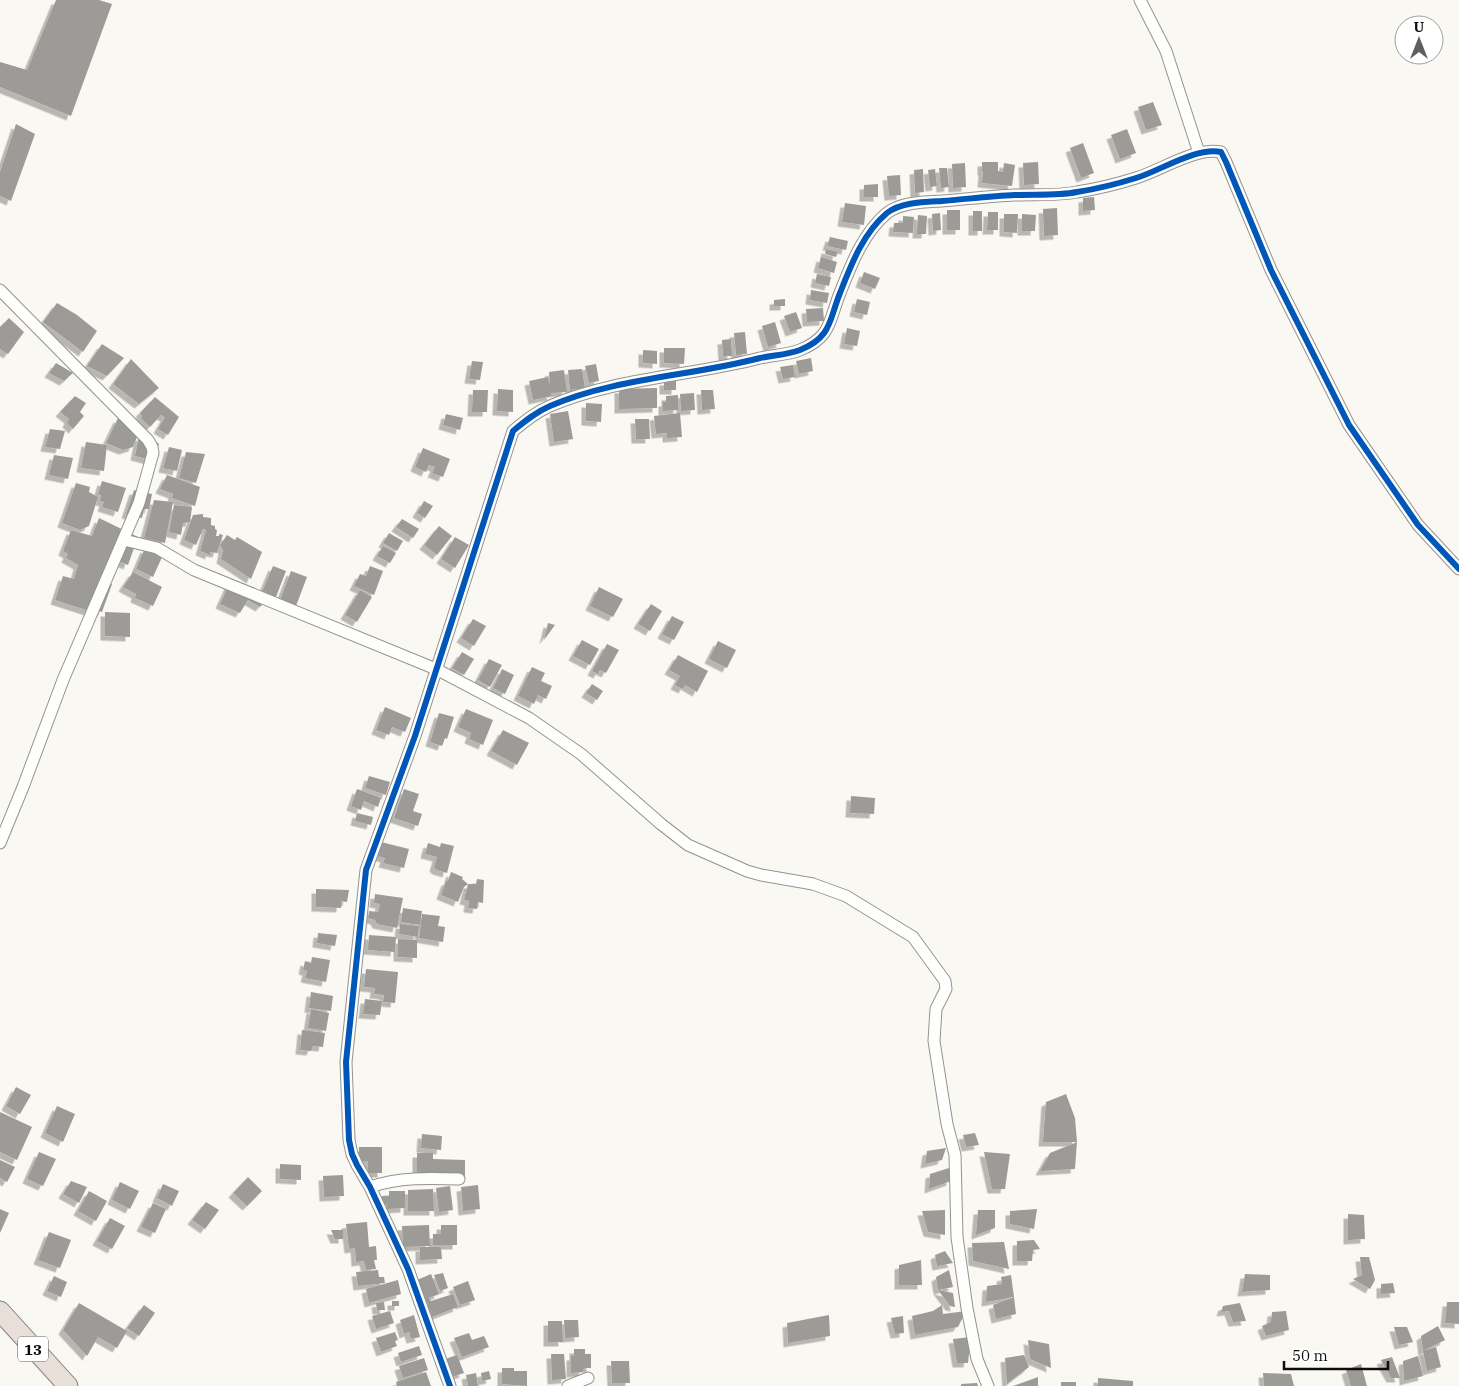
<svg xmlns="http://www.w3.org/2000/svg" width="1459" height="1386" font-family="'IBM Plex Serif',serif">
<style>
.building{fill:#9d9b98;filter:url(#shadow)}
.lines{fill:none;stroke-linecap:round;stroke-linejoin:round}
.minor-casing{stroke:#949390;stroke-width:13}
.trunk-casing{stroke:#81807d;stroke-width:21}
.minor{stroke:#fefefd;stroke-width:11}
.trunk{stroke:#e8e0d8;stroke-width:19}
.cycleway-casing{stroke:#fff;stroke-width:9}
.cycleway{stroke:#0057b8;stroke-width:6}
.labels{text-anchor:middle;dominant-baseline:central;stroke-width:5;stroke-linejoin:round;paint-order:stroke}
.shield{fill:#fff;stroke:#565656;stroke-width:1}
.shield-label{font-size:15px;font-weight:bold;fill:#0d0d0d}
</style>
<defs>
<filter id="shadow"><feDropShadow dx="-4.5" dy="4.5" stdDeviation="0" flood-color="#0004"/></filter>
</defs>
<rect width="100%" height="100%" fill="#faf8f2"/>
<path class="building" d="M56,0H99L112,4L71,116L0,87V62L27,70Z
M1153,102L1162,125L1146,130L1138,107Z
M16,124L35,134L11,201L0,196V172Z
M1127,129L1136,153L1120,159L1111,135Z
M1083,143L1094,173L1081,178L1070,148Z
M982,162H998V171L1003,172L1004,163L1015,165L1012,186L982,183L983,171H982Z
M1038,162L1039,184L1024,185L1023,163Z
M965,163L966,187L953,188L952,164Z
M939,168H947L949,187L941,188Z
M923,169L924,192L915,193L914,170Z
M935,169L937,186L930,187L928,170Z
M900,175L901,195L889,196L887,176Z
M878,184V197H864V185Z
M1094,197L1095,210L1083,211V198Z
M845,203L866,206L864,225L842,222Z
M1057,208L1058,235L1044,236L1043,209Z
M947,210H960V230H947Z
M973,211H982V231H973Z
M988,212H998V230H987Z
M940,213L941,230L933,231L932,214Z
M1004,214H1018L1017,233L1004,232Z
M1022,214L1036,215L1035,231H1022Z
M918,215L927,216L926,234H917Z
M903,216L914,217L913,233L893,232L894,223H903Z
M830,237L848,241L846,250L827,246Z
M826,249L838,252L836,257L825,254Z
M821,257L837,262L834,273L818,268Z
M864,272L880,278L875,289L860,283Z
M817,274L831,277L829,286L815,283Z
M811,290L829,293L827,303L810,300Z
M785,299V306H774V300Z
M857,299L870,302L867,315L854,312Z
M57,303L77,315L97,331L83,352L43,322Z
M823,308L824,321L807,322L806,309Z
M796,312L802,328L790,332L784,316Z
M9,318L24,332L8,354L0,349V327Z
M775,322L781,343L768,347L762,326Z
M847,328L860,331L857,346L844,344Z
M745,332L747,354L736,355L734,333Z
M731,339L732,356H723L722,340Z
M102,344L124,358L107,376L87,366Z
M664,348H685L684,364L664,363Z
M643,350L657,351V364L643,363Z
M811,358L813,371L799,374L796,361Z
M131,359L159,388L139,404L113,384Z
M472,361L483,362L480,380L469,379Z
M56,363L73,373L64,381L49,373Z
M596,364L599,381L589,383L585,366Z
M793,365L795,377L783,379L780,367Z
M582,369L585,388L570,390L568,370Z
M564,370L567,392L551,393L552,396L533,400L529,381L548,377L550,386L549,372Z
M664,381H676V390H664Z
M657,388V408L619,409V389Z
M498,389L513,390V412L497,411Z
M473,390H488L487,412H472Z
M701,390H713L715,409L702,410Z
M694,393L695,410L681,411L680,394Z
M678,395V410L663,411V402H666V396Z
M75,396L86,403L80,412L84,416L73,429L67,423L69,419L60,412Z
M155,397L179,417L168,435L158,429L165,417L161,415L150,427L141,418L142,416L140,413Z
M586,403L602,404L601,422L586,421Z
M568,411L573,439L554,442L550,414Z
M680,413L682,437L667,438V433L656,434L654,416Z
M446,414L463,418L460,430L443,425Z
M118,418L141,427L133,447L123,450L106,443Z
M635,419H649L650,439H636Z
M50,429L65,431L60,449L45,447Z
M139,436L151,438L159,444L154,461L135,456Z
M86,442L107,445L104,471L81,468Z
M169,447L182,450L177,471L163,468Z
M423,448L450,459L443,477L432,473L435,467L429,465L426,472L415,467Z
M186,452L205,454L196,483L179,478Z
M54,455L73,458L68,479L49,475Z
M167,475L200,487L195,506L172,498L173,494L160,489Z
M102,481L126,488L118,512L102,507L104,502L100,501L101,495L98,494Z
M76,483L90,487L89,492L98,497L89,526L80,530L62,523Z
M134,490L152,494L149,509H144L142,518L126,514Z
M154,500L173,502L165,543L144,538Z
M424,501L433,506L425,518L417,513Z
M174,505L192,507L190,522L183,523L181,535L169,532Z
M203,514V517L211,518V525L215,526V529L217,530L216,536H219V534L223,535L217,553L210,552V555L200,551L206,530L203,529L196,545L184,540L193,515Z
M99,518L138,537L128,565L111,558L101,581L112,584L102,612L90,609L89,611L55,600L63,576L74,579L78,565L66,558L68,554L63,551L71,530L92,536Z
M402,519L419,529L413,538L396,527Z
M439,526L452,536L437,555L424,545Z
M389,533L403,541L397,551L383,543Z
M227,535L235,540L237,537L262,552L251,579L221,559L223,550L220,545Z
M455,537L469,545L455,568L441,559Z
M383,546L396,553L390,563L377,556Z
M145,548L163,555L153,577L136,569Z
M273,566L286,571L276,597L262,592Z
M370,566L383,571L374,595L354,586L360,574L366,576Z
M291,571L307,577L296,606L280,600Z
M133,572L162,587L153,606L135,598L136,594L123,587Z
M231,580L266,600L260,607L248,600L240,613L220,604Z
M599,587L623,599L613,617L590,606Z
M360,590L372,597L357,622L345,615Z
M651,604L662,611L650,631L638,624Z
M105,612L130,613V637L105,636Z
M672,616L684,622L674,640L662,634Z
M473,619L486,626L474,646L461,638Z
M548,623L555,625L544,640Z
M582,640L599,649L590,665L573,656Z
M718,641L736,650L727,668L709,659Z
M607,644L619,650L606,673L600,670L598,674L592,671Z
M462,652L474,659L464,675L452,668Z
M678,655L708,671L697,692L685,685L683,689L675,685L680,676L669,670Z
M489,659L502,665L490,687L478,680Z
M532,667L545,673L541,681L552,686L546,699L538,695L534,704L518,696Z
M502,669L514,675L505,694L493,688Z
M592,684L603,691L597,700L586,693Z
M385,707L411,718L405,732L392,727L389,735L376,730Z
M466,709L493,720L483,745L469,739L471,733L458,727Z
M439,713L454,717L447,739L445,738L442,746L430,742Z
M503,730L529,743L517,765L491,751Z
M369,776L390,782L386,795L365,788Z
M357,789L381,798L378,807L364,801L361,810L351,806Z
M404,789L419,794L413,811L422,814L418,826L394,818Z
M851,796L875,798L874,814L850,813Z
M357,813L373,817L371,825L355,821Z
M381,842L409,849L404,868L383,863L385,858L377,856Z
M428,843L440,847L441,843L454,846L447,873L437,870L434,867L437,857L425,854Z
M451,872L463,877L462,879L468,884H476L477,879L484,880L483,903L478,902L477,909L468,908L469,901L464,900L468,884L464,887L458,902L441,895L446,881H448Z
M316,889L349,890L347,902L341,901V908L316,907Z
M375,894L403,898L397,928L377,924L375,920L368,918L369,911L378,912L380,904L374,903Z
M403,908L422,911L420,925L401,922Z
M422,914L440,916L438,926L445,927L443,942L419,938Z
M400,924L419,926L418,937L399,934Z
M318,933L337,935L335,946L317,943Z
M369,935L396,937L395,952L368,950Z
M398,939L417,940V958L398,957Z
M312,957L330,960L326,982L305,978L307,971L303,970L305,961L311,963Z
M366,969L398,972L395,1003L383,1002L384,995L374,994L375,988L364,987Z
M311,992L333,996L331,1011L309,1008Z
M365,999L382,1001L380,1015L363,1014Z
M311,1009L329,1013L326,1031L308,1028Z
M302,1030L325,1033L323,1047L313,1046L311,1051L300,1050Z
M16,1087L31,1095L20,1114L6,1106Z
M1066,1094L1075,1118L1077,1142L1075,1169L1040,1171L1050,1153L1077,1142H1043L1046,1102Z
M57,1106L75,1114L63,1142L45,1133Z
M0,1112L32,1127L17,1160L0,1152Z
M975,1133L979,1145L966,1147L963,1135Z
M422,1134L442,1136L441,1150L421,1148Z
M359,1147H382V1173H368V1161H359Z
M946,1148L942,1160L925,1164L927,1151Z
M39,1152L56,1159L43,1186L27,1179Z
M984,1152L1010,1154L1005,1189H992Z
M417,1153H433V1159L465,1160V1176L417,1175Z
M0,1160L15,1167L7,1182L0,1178Z
M280,1164L301,1165V1180L280,1179Z
M949,1168L951,1181L929,1189L930,1174Z
M343,1175L344,1196L324,1197L323,1176Z
M248,1177L262,1191L247,1206L233,1193Z
M71,1181L87,1187L79,1203L63,1194Z
M120,1182L139,1191L130,1209L112,1200Z
M163,1184L179,1191L172,1206L157,1198Z
M478,1185L480,1209L463,1211L461,1187Z
M450,1186L453,1210L439,1212L436,1188Z
M433,1189L434,1211H408V1190Z
M89,1191L107,1201L96,1221L78,1211Z
M389,1191H405V1208L387,1209V1204H382V1196H389Z
M206,1202L219,1210L205,1229L192,1220Z
M153,1203L166,1209L155,1233L141,1227Z
M0,1209L9,1213L0,1233Z
M1037,1209L1034,1229L1010,1224V1211Z
M945,1210V1235L928,1232L922,1211Z
M978,1210H995V1228L976,1235Z
M1348,1214L1364,1215L1365,1239L1348,1240Z
M110,1218L125,1226L112,1249L97,1241Z
M367,1222L369,1247L376,1246L377,1260H374L376,1269L366,1270L364,1261L356,1262L355,1248L349,1249L346,1224Z
M429,1225L430,1246L403,1247L402,1226Z
M441,1225H457V1245H433V1234H441Z
M331,1230H343V1239H335Z
M49,1232L71,1240L60,1268L38,1260Z
M1034,1240L1040,1249L1033,1250L1032,1261H1017V1241Z
M1004,1242L1009,1269L973,1261L972,1243Z
M420,1247H441L442,1259L420,1260Z
M945,1251L953,1263L937,1266L935,1255Z
M1360,1257H1369L1375,1280L1370,1289L1353,1279L1362,1275Z
M921,1260L922,1285H899V1265Z
M378,1270L379,1277H384L385,1283L358,1286L356,1272Z
M949,1270L953,1287L938,1290L936,1277Z
M443,1273L448,1288L440,1291L434,1275Z
M431,1274L439,1294L429,1298L431,1301L453,1294L458,1307L432,1317L427,1303L421,1305L417,1280Z
M1245,1274L1270,1275V1290L1242,1292Z
M1011,1275L1014,1297L986,1302L987,1286L1002,1284L1001,1277Z
M54,1276L67,1282L61,1297L47,1291Z
M398,1280L401,1294L369,1303L366,1289Z
M468,1281L475,1300L460,1305L453,1287Z
M1393,1283L1395,1293L1381,1294V1284Z
M938,1290L953,1293L955,1307L950,1306Z
M1014,1297L1016,1314L996,1319L993,1305Z
M392,1301H399V1306H392Z
M384,1302L385,1310H377L376,1303Z
M1447,1302H1459V1324L1445,1323Z
M79,1303L127,1331L117,1348L98,1337L87,1356L63,1330Z
M1240,1303L1246,1321L1233,1322L1229,1311L1221,1312L1223,1306Z
M144,1305L155,1313L139,1336L127,1328Z
M942,1305L943,1314L966,1311L958,1327L915,1335L912,1316L933,1311Z
M390,1311L394,1323L376,1329L372,1316Z
M1286,1311L1289,1330L1266,1336L1262,1326L1271,1322L1272,1312Z
M414,1315L420,1337L411,1339L409,1332L404,1334L400,1320Z
M829,1315L830,1336L788,1343L787,1323Z
M903,1316L904,1333L895,1334L891,1318Z
M564,1320H578L579,1337L565,1338Z
M548,1321H562L563,1342H548Z
M1438,1326L1445,1340L1423,1351L1421,1336Z
M1394,1327H1407L1413,1342L1399,1345Z
M395,1332L398,1340L395,1341L397,1346L381,1352L376,1338Z
M469,1333L472,1340L484,1336L489,1347L462,1357L454,1338Z
M971,1337L968,1363H957L953,1339Z
M1028,1340L1049,1344L1051,1368L1030,1359Z
M419,1346L422,1355L401,1362L398,1353Z
M1436,1347L1441,1367L1427,1371L1423,1351Z
M574,1349H585V1354H591V1368H584L583,1372L571,1373V1356H574Z
M551,1354H564L566,1379L552,1380Z
M457,1355L464,1373L449,1378L442,1360Z
M1024,1355L1029,1367L1007,1384L1005,1358Z
M1418,1356L1423,1376L1404,1381L1403,1361Z
M1392,1357L1400,1378H1391L1381,1360Z
M424,1358L428,1370L403,1378L399,1366Z
M611,1361H629L630,1383H612Z
M1361,1364L1367,1386H1351L1346,1370Z
M502,1368H514V1371H527V1386L502,1384Z
M489,1371L491,1379L482,1381L481,1373Z
M426,1372L431,1386H397L396,1382Z
M476,1373L478,1386H468L466,1375Z
M1263,1373L1291,1374L1294,1386H1264Z
M1038,1377V1386H1013Z
M1098,1378L1133,1381V1386H1098Z
M1061,1382H1076V1386H1061Z
M977,1383L978,1386H961V1384Z"/>
<g class="lines">
<g class="minor-casing">
<path id="minor" d="M1140,0L1166,51L1199,153
M0,290L148,440L152,447L153,453L139,503L63,680L23,787L0,843
M124,540L157,548L194,570L436,669L529,718L581,754L661,824L688,845L747,871L761,875L813,884L846,896L913,937L945,981L946,989L936,1009L934,1041L947,1124L955,1155L957,1237L967,1308L977,1359L988,1386
M370,1187C399,1177 429,1178 459,1179
M450,1386L408,1269L370,1187L357,1165L352,1154L349,1140L346,1062L366,870L415,736L513,431C525,421 536,412 550,406C614,378 692,376 760,358C774,355 787,355 800,350C832,337 829,320 840,293C851,265 863,233 887,213C901,202 925,202 942,201C967,199 991,196 1015,195C1035,194 1057,196 1077,192C1096,189 1117,184 1136,178C1160,171 1195,147 1221,152L1226,162L1271,270L1349,425L1418,525L1459,569
M568,1386L588,1378"/>
</g>
<g class="trunk-casing">
<path id="trunk" d="M0,1311L68,1386"/>
</g>
<use href="#minor" class="minor"/>
<use href="#trunk" class="trunk"/>
<g class="cycleway-casing">
<path id="cycleway" d="M450,1386L408,1269L370,1187L357,1165L352,1154L349,1140L346,1062L366,870L415,736L513,431C525,421 536,412 550,406C614,378 692,376 760,358C774,355 787,355 800,350C832,337 829,320 840,293C851,265 863,233 887,213C901,202 925,202 942,201C967,199 991,196 1015,195C1035,194 1057,196 1077,192C1096,189 1117,184 1136,178C1160,171 1195,147 1221,152L1226,162L1271,270L1349,425L1418,525L1459,569"/>
</g>
<use href="#cycleway" class="cycleway"/>
</g>
<g class="labels">
<rect class="shield" x="18" y="1336.5" width="30" height="25" rx="4"/>
<g class="shield-label">
<text x="33" y="1349">13</text>
</g>
</g>
<g transform="translate(1419 40)"><circle r="24" fill="#ffffff" stroke="#9e9e9e"/>
<path d="M0-4L9 19L0 12L-9 19Z" fill="#605f5d"/>
<text y="-8" font-size="14" font-weight="bold" text-anchor="middle" fill="#0d0d0d">U</text>
</g>
<path d="M1284 1361v8h104v-8" fill="none" stroke="#0d0d0d" stroke-width="2.5"/>
<text x="1292" y="1361" font-size="15" fill="#0d0d0d" stroke="#ffffff" stroke-width="4" paint-order="stroke">50 m</text>
</svg>
